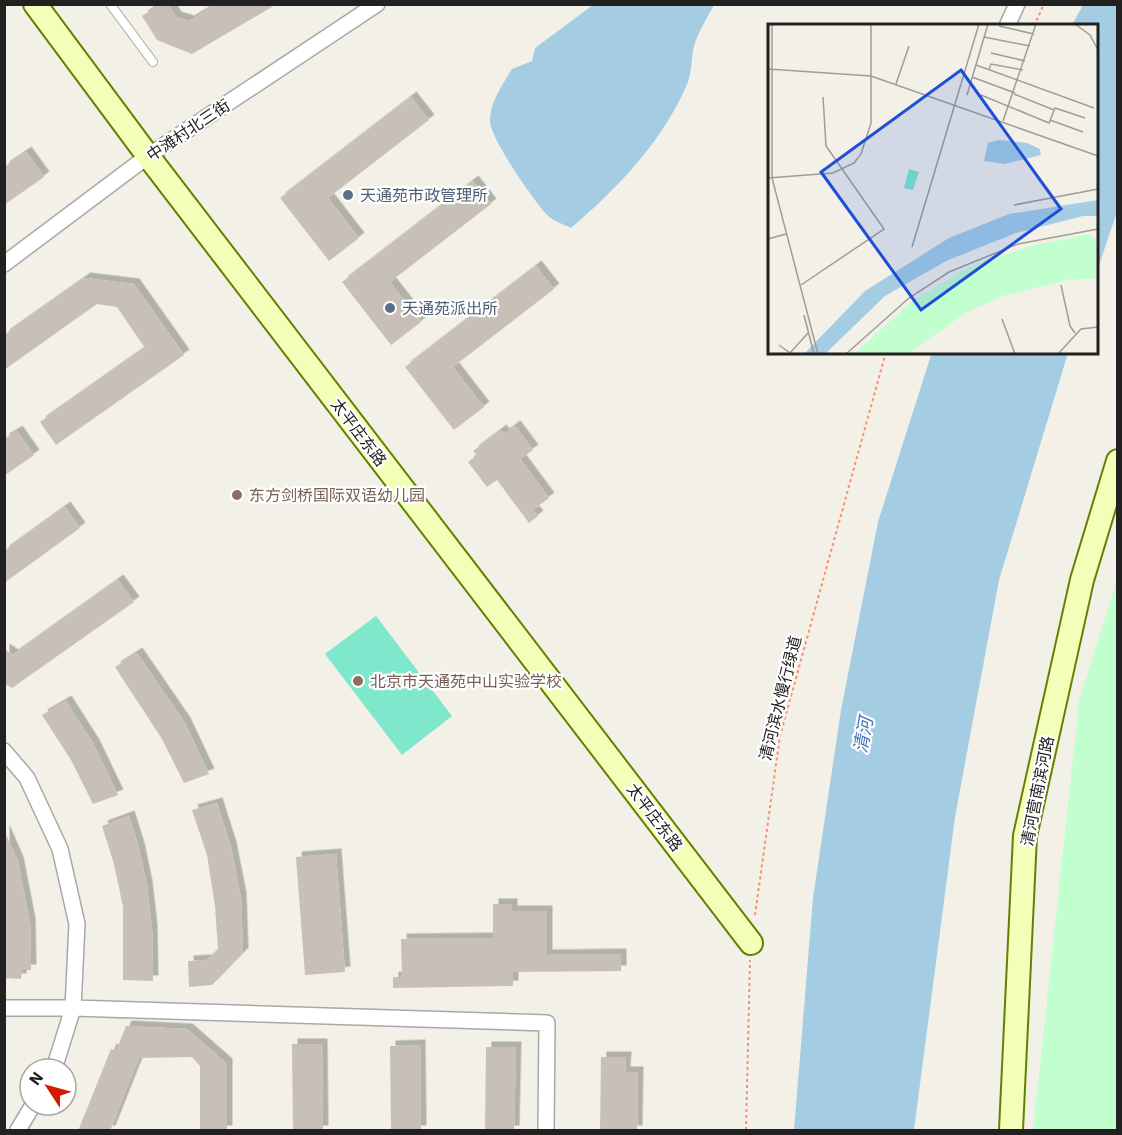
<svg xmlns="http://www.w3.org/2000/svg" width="1122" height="1135" font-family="'IBM Plex Sans','Noto Sans SC',sans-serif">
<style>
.park{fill:#c2ffce}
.pitch{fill:#7fe8cc}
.water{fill:#a4cde4}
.building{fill:#c8c0b6;filter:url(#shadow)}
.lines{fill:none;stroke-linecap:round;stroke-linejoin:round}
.lane-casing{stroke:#a8a8a8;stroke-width:10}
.street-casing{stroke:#a8a8a8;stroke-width:18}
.secondary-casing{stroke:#638100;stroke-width:26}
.path{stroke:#ff8d6c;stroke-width:2;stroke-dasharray:3 3;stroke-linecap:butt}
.lane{stroke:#fff;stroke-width:8}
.street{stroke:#fff;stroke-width:15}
.secondary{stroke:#f3ffb9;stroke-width:22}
.service-dot{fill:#5c6f8a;stroke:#fff;stroke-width:2}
.education-dot{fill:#8d6e63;stroke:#fff;stroke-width:2}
.labels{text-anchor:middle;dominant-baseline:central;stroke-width:4.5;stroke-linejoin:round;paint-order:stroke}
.street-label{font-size:16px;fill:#212121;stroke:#fff}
.service-label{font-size:16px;fill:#4e5e75;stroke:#fff;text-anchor:start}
.education-label{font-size:16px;fill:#785e54;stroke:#fff;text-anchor:start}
.water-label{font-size:18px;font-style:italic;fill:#4371bc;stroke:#fff}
.inset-road{fill:none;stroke:#9e9d98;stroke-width:1.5}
.view{fill:#1d4ed8;fill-opacity:0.15;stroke:#1d4ed8;stroke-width:3}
.inset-edge{fill:none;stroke:#212121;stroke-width:3}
</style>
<defs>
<filter id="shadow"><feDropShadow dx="5.5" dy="-5.5" stdDeviation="0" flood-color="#0004"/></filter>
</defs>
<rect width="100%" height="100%" fill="#f2f0e7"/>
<path class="park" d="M1117,580V1130H1033L1079,701Z"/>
<path class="pitch" d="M376,616L452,716L402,755L325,654Z"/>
<path class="water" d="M593,5H714C707,18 698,32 694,46C691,58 692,71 688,82C664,140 618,188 571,228C563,224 553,221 547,215C534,201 489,137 490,120C490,102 503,84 512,69L532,61L535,48Z
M1083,5H1117V212L1097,271L1096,26L1072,25Z
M932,352L1068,353L999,580L955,817L914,1130H794L813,898L841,710L878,522Z"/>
<path class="building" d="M162,4H168L176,17L189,21L217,4H277L192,54L157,40L142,16Z
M411,97L429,120L328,198L359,238L329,261L280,198Z
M26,152L44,177L4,205V167Z
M473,181L491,204L390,282L421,322L391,345L342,282Z
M536,266L554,289L453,367L484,407L454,430L405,367Z
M85,278L134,284L184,355L56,445L40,422L145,348L117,307L97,304L4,370V335Z
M515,426L533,450L520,459L549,498L533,510L538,516L529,523L497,480L487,487L468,462L477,455L473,451L501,430L504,434Z
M17,431L34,455L4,476V439Z
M65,507L80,528L4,583V551Z
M118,580L134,602L12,688L4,683V649L13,655Z
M137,653L185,723L209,774L184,783L162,739L115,667Z
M66,701L94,745L118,795L93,804L71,760L42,715Z
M217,803L231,847L241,898L243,953L212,985L189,987L188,961L207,960L218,949L215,906L207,855L192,810Z
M129,816L139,848L147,886L152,930L153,981L123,980V907L114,864L102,826Z
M4,830L18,862L30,923L31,970H22L21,979L4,978Z
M336,854L345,972L305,975L296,857Z
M493,904H512V911H547V955L621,954V971L513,972V986L393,988V977H402L401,939L493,938Z
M126,1026L187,1029L227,1064V1131H200V1066L192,1057L139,1058L110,1131H78L111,1049L116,1051Z
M292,1044H322L323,1131H293Z
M420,1045L421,1131H391L390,1046Z
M486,1047H516L514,1131H485Z
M601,1057H626L625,1072H638L637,1131H600Z"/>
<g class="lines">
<g class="lane-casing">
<path id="lane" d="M110,4L153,62"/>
</g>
<g class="street-casing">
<path id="street" d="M1007,26L1017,4
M4,264L148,156L377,4
M4,751L27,778L60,849L77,924L73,1008L54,1069
M4,1008H73L547,1023L546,1130
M18,1130L33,1105"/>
</g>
<g class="secondary-casing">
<path id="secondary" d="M35,4L148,156L751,943
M1011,1130L1025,836L1082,580L1118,461"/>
</g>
<path class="path" d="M1034,26L1044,4
M755,915L780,736L886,352
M746,1130L750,960"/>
<use href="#lane" class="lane"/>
<use href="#street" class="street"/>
<use href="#secondary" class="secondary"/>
</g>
<g class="service-dot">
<circle cx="348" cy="195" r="6"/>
<circle cx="390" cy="308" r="6"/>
</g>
<g class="education-dot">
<circle cx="237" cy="495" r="6"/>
<circle cx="358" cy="681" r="6"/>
</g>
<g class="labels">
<g class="street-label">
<text transform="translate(188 130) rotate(-34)">中滩村北三街</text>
<text transform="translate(359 432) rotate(53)">太平庄东路</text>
<text transform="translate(780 698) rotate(-76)">清河滨水慢行绿道</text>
<text transform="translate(1037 791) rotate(-79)">清河营南滨河路</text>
<text transform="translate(655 817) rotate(53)">太平庄东路</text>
</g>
<g class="service-label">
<text x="360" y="195">天通苑市政管理所</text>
<text x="402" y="308">天通苑派出所</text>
</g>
<g class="education-label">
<text x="249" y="495">东方剑桥国际双语幼儿园</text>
<text x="370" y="681">北京市天通苑中山实验学校</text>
</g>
<g class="water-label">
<text transform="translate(863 735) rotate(-80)">清河</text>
</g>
</g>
<g transform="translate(768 24)">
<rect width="330" height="330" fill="#f2f0e7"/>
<path d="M321,210L328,216V254L299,256L232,273L196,290L140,330H86L145,276L203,242L263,222Z" fill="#c2ffce"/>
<path d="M141,145L151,148L145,166L136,164Z" fill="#7fe8cc"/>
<path d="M230,116L259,119L272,125L273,131L237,140L216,137L220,119ZM330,176V192H315L248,209L178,237L117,272L57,330H36L97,267L181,214L241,190Z" fill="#a4cde4"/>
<path class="inset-road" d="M4,0V154L50,330M307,0L322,11L330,26M231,2L266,10M216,13L262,22M223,29L257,37M208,41L326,84M0,45L103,52L330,132M221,45L223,40L255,46M204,53L247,69M128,60L141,22M246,70L286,86M199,71L220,0M213,71L281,99L287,84L317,94M282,96L315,108M235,97L268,0M0,154L65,149L86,139L93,130L103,99V0M246,181L330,165M0,215L18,210M144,223L211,0M33,261L116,205L58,122L55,73M293,261L302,302L307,309M36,291L46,330M234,295L247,330M11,321L22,329L40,309M78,330L141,274L181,248L250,220L330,205M290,330L313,305L330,303"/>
<path class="view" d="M193,46L293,185L153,286L53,148Z"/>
<rect width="330" height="330" class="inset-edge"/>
</g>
<rect width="1122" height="1135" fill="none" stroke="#212121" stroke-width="12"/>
<g transform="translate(48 1087) rotate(306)"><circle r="28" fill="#ffffff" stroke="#a6a6a6" stroke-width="1.5"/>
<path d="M0-4.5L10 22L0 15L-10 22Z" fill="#d31a00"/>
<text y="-9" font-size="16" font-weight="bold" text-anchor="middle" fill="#212121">N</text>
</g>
</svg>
